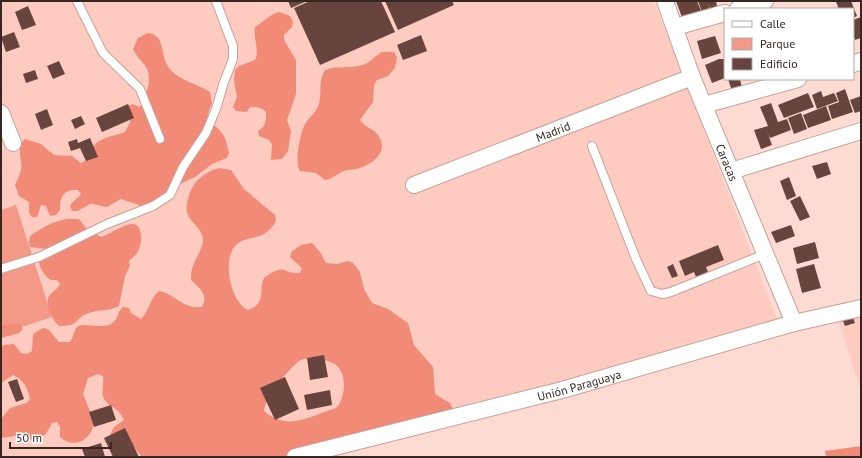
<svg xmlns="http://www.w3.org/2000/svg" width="862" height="458" font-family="'PT Sans',sans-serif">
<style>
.built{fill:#fecbc0}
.green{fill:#f49987}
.forest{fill:#f18b77;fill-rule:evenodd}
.building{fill:#67453e}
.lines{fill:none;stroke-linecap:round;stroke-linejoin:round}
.service-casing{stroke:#c9a098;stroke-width:10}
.minor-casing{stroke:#c9a098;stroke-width:18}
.service{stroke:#fff;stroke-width:8}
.minor{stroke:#fff;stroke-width:16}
.labels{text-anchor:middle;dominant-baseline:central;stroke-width:4;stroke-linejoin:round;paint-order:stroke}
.street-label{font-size:12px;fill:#362723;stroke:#fff}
</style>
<rect width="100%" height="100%" fill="#fddbd3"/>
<path class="built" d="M1,1H654L783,335L295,457H1Z
M861,312V391L838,318Z"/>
<path class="green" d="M16,205L52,317L1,334V210Z"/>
<path class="forest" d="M279,12L290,16L293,21L292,27L284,35V40L296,60V94L287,120L291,131L288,151L282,159L271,160L272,144L269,140L259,136L258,131C266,126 266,121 266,112C261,107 257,107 250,107L247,112L236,111L233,107L237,97L234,81L235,70L239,66L255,60C260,50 253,39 255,27L273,14Z
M148,33C165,35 161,54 167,65C176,80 196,83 210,92L212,103C203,124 210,118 221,132C226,137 227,146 229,153L227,158L212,164L195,177L184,182L156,201L142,206L121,199L107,207C87,204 97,200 78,211H72L70,206C73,200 78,199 81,194L78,190C63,189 60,197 60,210L56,215L50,216L46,206L41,205L37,217H32L29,213V202L19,196L15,185C17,180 20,175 21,170C23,159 15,147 25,139L41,144L54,155L72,156L81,163C92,159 88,151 94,145C102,137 114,136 125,132L130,122L128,106L133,104L139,107L143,104C146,92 153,79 146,67C142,61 136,56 133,49L138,38Z
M382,52H394L397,57L395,68L388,76L377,80L374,85L373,102L360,120C366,129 375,128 380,138C388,154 370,166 356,169C352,170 348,169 344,171C337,174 332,179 325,180L316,173L300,171C294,164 300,133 305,124C309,117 317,112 319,104C322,92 318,81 325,70C337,65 349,69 362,65C371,63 374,56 382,52Z
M219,168L231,170L244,189L275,215L276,221C263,244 247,233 235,246C222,261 231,303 248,310C267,303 258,292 264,278C287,262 280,274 300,273L302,268L290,257L292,251L301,245L312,243L320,252L326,263L337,264L348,261L353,263L360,272L364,289L372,303L388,309L408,323L414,345L433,367L435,394L450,403L455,414L310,457H142L134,447L109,437L114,427L124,420C118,406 109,408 104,399C101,393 104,383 103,376L98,374L88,378L83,394L94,421C93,438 75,451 60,437V427L57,422L52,423L46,434L37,440H32L22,435L1,438V419L10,408L27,403L30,399C27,387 24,380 13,375L1,383V350L3,345L14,344L21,353L27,354L32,351L33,334L43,328L48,329L59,342H70C73,338 74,331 77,327C82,322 102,329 111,324C118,321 117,312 123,307L129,308L131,313L141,319C149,311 150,298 159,291C175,294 184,310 202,307C209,294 199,288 191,280C190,261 203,253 203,240C203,230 193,224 189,217C183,208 190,189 196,182C202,175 211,170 219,168ZM311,357C318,359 326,360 333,363C348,370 346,399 336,408C310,416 288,432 264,411C265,397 288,370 299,361C302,359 308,358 311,357Z
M67,219H79L86,228L101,237C115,233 142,208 141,240C140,251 137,254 129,261L130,266L125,276L119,306C108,312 100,309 89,313C73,318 82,326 59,326C53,321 44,304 49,296C53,291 57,290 60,284L57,280H51C45,277 41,270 39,263L46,249L30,247L29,242L30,236C42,228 53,221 67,219Z
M20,324L23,329L19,333L1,338V325Z
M861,446V457H826L825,451Z"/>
<path class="building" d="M288,1H307L291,8Z
M310,1H381L395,32L320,65L294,8Z
M385,1H452L454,5L398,30Z
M676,1H697L702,13L683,20Z
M698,1H707L710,10L702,12Z
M707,1H716L717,6L710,9Z
M839,1H851L857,16L853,18V8L839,9L836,2Z
M28,6L36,25L22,30L15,12Z
M861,17V38L855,40L853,34V20Z
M14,32L20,47L6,52L1,37Z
M421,35L427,51L403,60L397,45Z
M715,36L721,53L702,59L697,41Z
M719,59H725V78L712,83L705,65Z
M59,61L65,74L53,79L47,66Z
M35,70L38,79L26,83L23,74Z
M728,79H740L742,88L732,91Z
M845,89L853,112L832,119L828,106L839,102L836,93Z
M821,91L823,97L834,93L838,101L817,109L812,95Z
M808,93L814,107L784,118L778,105Z
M861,96V111L855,113L850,100Z
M771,103L778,122L787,119L791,130L770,138L768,134L772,145L761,149L754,130L768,126L760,107Z
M128,104L134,118L102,132L96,118Z
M826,106L831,120L808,128L803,115Z
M47,109L53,125L41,130L35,114Z
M801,113L807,129L794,134L788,118Z
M81,116L85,124L75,129L71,120Z
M90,138L98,157L86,161L80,148L71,151L68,142L77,139L78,143Z
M827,162L831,174L817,179L812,166Z
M789,177L796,196L787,200L780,181Z
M800,196L810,217L800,221L790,201Z
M791,225L795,236L776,243L771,232Z
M815,242L819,258L797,264L793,248Z
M718,245L724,260L706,267L708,272L696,277L694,272L685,276L679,261Z
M673,264L678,276L672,278L667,267Z
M814,264L821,288L802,293L796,269Z
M851,313L855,323L845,326L841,316Z
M324,355L328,377L310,380L307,358Z
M285,377L299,409L275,420L260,388Z
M17,379L24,399L16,402L8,382Z
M330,390L332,405L307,410L304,395Z
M111,405L116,420L94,427L89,412Z
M125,428L139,457H113L104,438Z
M101,443L105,457H85L82,449Z"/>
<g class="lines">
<g class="service-casing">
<path id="service" d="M77,1L103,53L140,89L160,139
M592,146L636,259L651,291L662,294L671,292L765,254
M1,269L39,257L107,224L153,206L170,195L183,167L206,133L216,109L224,82L233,59V46L216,1"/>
</g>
<g class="minor-casing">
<g id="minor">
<path id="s1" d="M665,1L692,77L794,323"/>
<path d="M738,9L765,1"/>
<path d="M675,27L725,13"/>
<path d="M853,64L861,61"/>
<path d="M704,105L798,79"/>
<path d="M1,113L13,143"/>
<path d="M731,171L861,131"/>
<path id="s2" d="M414,185L692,77"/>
<path id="s3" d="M295,457L562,390L794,323L861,308"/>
</g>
</g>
<use href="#service" class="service"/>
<use href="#minor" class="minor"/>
</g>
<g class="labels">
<g class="street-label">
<text stroke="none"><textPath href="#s2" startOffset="149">Madrid</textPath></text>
<text stroke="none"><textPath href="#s1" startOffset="173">Caracas</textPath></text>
<text stroke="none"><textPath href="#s3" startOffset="293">Unión Paraguaya</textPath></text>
</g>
</g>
<rect width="862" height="458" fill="none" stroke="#362723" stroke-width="4"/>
<rect x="724" y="8" width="130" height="72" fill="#ffffff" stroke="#afa9a7"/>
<rect x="732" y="21" width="20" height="6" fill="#ffffff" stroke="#afa9a7"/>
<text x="760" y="28" font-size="12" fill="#362723">Calle</text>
<rect x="732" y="38" width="20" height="12" fill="#f49987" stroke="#afa9a7"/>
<text x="760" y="48" font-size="12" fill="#362723">Parque</text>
<rect x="732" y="58" width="20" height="12" fill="#67453e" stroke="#afa9a7"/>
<text x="760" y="68" font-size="12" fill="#362723">Edificio</text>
<path d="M10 442v6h101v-6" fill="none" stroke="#362723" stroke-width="2"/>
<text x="16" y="442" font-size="12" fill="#362723" stroke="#ffffff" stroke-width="3" paint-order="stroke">50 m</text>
</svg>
